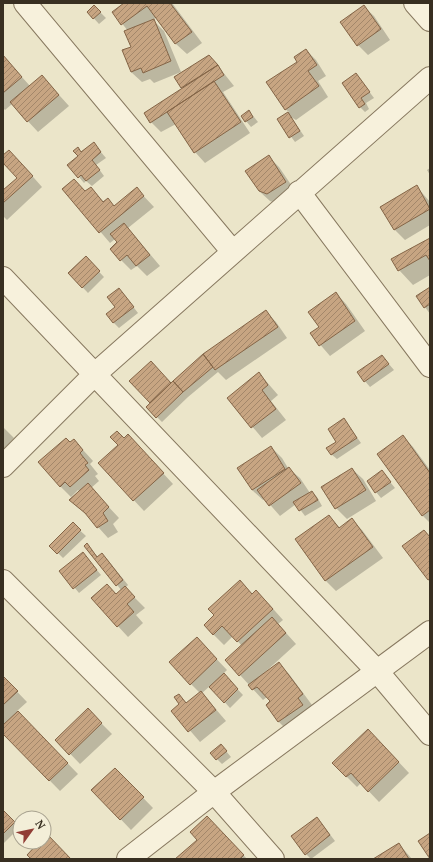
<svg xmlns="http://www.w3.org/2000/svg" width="433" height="862" font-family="'PT Serif',serif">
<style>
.shadow{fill:#0003}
.building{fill:url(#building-hatch);stroke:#846547}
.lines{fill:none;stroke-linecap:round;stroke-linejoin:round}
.street-casing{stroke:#87785f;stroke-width:24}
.street{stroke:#f7f1dc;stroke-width:22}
</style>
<defs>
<pattern id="building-hatch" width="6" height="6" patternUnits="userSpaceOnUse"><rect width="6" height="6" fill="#c7a582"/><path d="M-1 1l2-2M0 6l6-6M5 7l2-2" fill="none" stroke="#a3876a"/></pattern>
</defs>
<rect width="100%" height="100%" fill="#ebe5c9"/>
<path class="shadow" d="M125,3H172L202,43L187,54L176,44L157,17L153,20L164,31L181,72L154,83L150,79L142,82L131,72L132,47L128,31L113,12Z
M94,6L106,18L99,24L88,12Z
M363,6L374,16L390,40L368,55L358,45Z
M306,50L316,60L326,76L318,81L328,97L296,120L291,117L304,136L295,142L278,119L289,112L285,109L298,62Z
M3,56L30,86L42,76L69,106L38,132L12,104L5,110L3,108Z
M214,61L234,86L223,92L250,133L205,163L195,152L176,124L161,132L151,122L183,89L175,78Z
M356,74L374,98L366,103L369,109L365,112L360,107Z
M249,111L258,122L251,127L246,121Z
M94,144L106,158L96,165L104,176L92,186L86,181L84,183L69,165Z
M3,156L19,161L42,187L7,220L3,216V191L18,178L3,161Z
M269,157L279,167L296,192L278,204L270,201L259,191Z
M430,168V175L427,170Z
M417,187L430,202V225L405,240L395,230L381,208Z
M90,188L104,202L108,199L115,207L137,189L154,207L128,228L160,266L147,276L137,266L131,270L121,260L119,242L115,239L110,243L64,189L86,192Z
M430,239V275L413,285L399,270Z
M86,258L104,277L88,293L69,273Z
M430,288V314L425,307Z
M336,293L346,304L365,331L330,356L311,334L320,327Z
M124,295L138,313L119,328L113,322L117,307Z
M265,311L276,322L287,338L226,380L218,372L188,397L162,422L147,407L152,403L131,381L172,385Z
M382,356L394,370L370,387L358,373Z
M259,373L278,395L271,401L286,420L262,438L228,398Z
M344,419L361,443L337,459L331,454Z
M3,427L14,438L3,449Z
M403,436L413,447L430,470V523L422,515Z
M124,439L138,446L173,484L144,511L99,463Z
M74,440L93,461L90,464L98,474L95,476L99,481L91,488L119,518L113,524L118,532L108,538L90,518L70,500L80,492L78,490L71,497L60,486L70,443Z
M271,447L282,458L288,468L300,478L310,493L312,492L317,497L322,506L305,516L296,504L280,516L265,499L263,500L252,490Z
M352,469L363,479L376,501L347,519L336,508Z
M382,472L395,488L381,498L376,492Z
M329,516L340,528L352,520L362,530L383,558L336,591L326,581L296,539Z
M73,524L86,536L63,558L51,546Z
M87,545L98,557L102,554L107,559L128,585L125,588L145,608L136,615L143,623L128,637L92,598L116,595L121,590Z
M83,553L101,575L79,593L61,571Z
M240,581L253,595L256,591L267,602L283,620L278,624L296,644L263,674L264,675L279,664L289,674L312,705L307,709L312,715L289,732L278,721L271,701L267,697L263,700L240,675L242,646L233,636L224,645L213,634L215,615Z
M207,649L227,670L223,674L243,695L230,708L210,686L202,693L226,721L200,742L173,711L181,705L179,695L187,703L200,693L191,684Z
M3,677L27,702L17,711L78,774L60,791L3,733Z
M88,710L112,734L80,764L57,740Z
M379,741L409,773L379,802L361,783L357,787L333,763Z
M226,751L231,757L222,764L217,759Z
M115,769L153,808L131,830L93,790Z
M3,811L19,828L3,844Z
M322,824L335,841L311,859L306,854Z
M217,827L247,859H177Z
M399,844L412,859H375Z"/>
<path class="building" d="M124,3H170L192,32L175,44L147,6L121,25L112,12Z
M94,5L101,12L93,19L87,12Z
M364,5L381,29L357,46L340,22Z
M154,19L171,61L143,73L141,68L131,72L122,50L131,47L124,31Z
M306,49L317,65L308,71L319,86L285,110L266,82L297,62L294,57Z
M3,55L22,77L3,93Z
M209,55L218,65L181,88L174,77Z
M218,65L224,75L150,123L144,113Z
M356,73L370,92L361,98L365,104L359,108L342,83Z
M42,75L59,95L27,122L10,102Z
M214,81L241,122L194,153L167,112Z
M249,110L253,117L245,122L241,116Z
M288,112L300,131L289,138L277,119Z
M94,142L101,152L92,160L100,170L86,181L81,175L78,178L67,165L78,156L73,151L78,147L81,152Z
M9,150L33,176L3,203V190L17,178L3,163V155Z
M269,155L286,182L267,194L259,191L245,171Z
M74,179L85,191L91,187L103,202L108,198L114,206L137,187L144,196L99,233L62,189Z
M417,185L430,209L394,230L380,207Z
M124,223L150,255L136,266L127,255L120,261L110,249L117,242L110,234Z
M430,238V261L426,255L398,271L391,259Z
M86,256L100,271L82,288L68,273Z
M430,287V304L424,308L416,296Z
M119,288L134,307L113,323L106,314L115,307L107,297Z
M336,292L355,321L319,346L310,333L319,327L308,312Z
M266,310L278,327L215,370L203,354Z
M203,354L213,367L183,392L173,381Z
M382,355L389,364L364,382L357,372Z
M151,361L171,383L150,403L129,381Z
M259,372L268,385L262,390L276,409L251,428L227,398Z
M173,381L183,392L156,418L146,407Z
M344,418L357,438L331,455L326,448L336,442L328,429Z
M117,431L124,438L128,434L164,473L133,501L98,463L118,445L110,437Z
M403,435L430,473V510L422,516L377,454Z
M66,438L70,442L74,439L83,450L80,453L88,463L85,465L89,470L70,487L65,482L60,487L38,462Z
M271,446L285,469L252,490L237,468Z
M289,467L301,483L269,506L257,490Z
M352,468L366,490L335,509L321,487Z
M382,470L391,482L375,493L367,481Z
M88,483L109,507L103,513L108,521L97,528L85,513L69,500Z
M312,491L318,500L299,511L293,502Z
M329,515L339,528L352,518L373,547L325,581L295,539Z
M73,522L81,530L57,554L49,546Z
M424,530L430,537V579L428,580L402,546Z
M87,543L97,557L102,553L123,580L116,586L84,546Z
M83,552L97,570L73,589L59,571Z
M240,580L252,594L256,590L273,609L237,642L222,626L213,635L204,625L214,615L208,609Z
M107,584L116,594L125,586L135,597L127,604L134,612L117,627L91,598Z
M272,617L286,633L239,676L225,660Z
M197,637L217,659L190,685L169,662Z
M279,662L303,694L298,698L303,705L278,722L266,705L270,701L257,687L252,690L248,685Z
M224,673L238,689L224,703L209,687Z
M3,676L18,691L3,705Z
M201,691L216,710L188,732L171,711L179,704L174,697L179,694L186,703Z
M88,708L102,723L69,755L55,740Z
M18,711L68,763L49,781L3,734V725Z
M368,729L399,762L368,792L351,773L346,777L332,763Z
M221,744L227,751L216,760L210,753Z
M115,768L144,797L120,820L91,790Z
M3,810L15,822L3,834Z
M207,816L244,855L240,859H175L197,840L190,832Z
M317,817L330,835L305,855L291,836Z
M430,833V859L418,841Z
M47,834L71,859H31L27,855L39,842H44V837Z
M399,843L409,859H373Z"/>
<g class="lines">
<g class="street-casing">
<path id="street" d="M25,3L233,252
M415,3L430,20
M299,192L430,366
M3,278L377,671L430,734
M3,466L95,374L430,78
M3,581L214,792L273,859
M128,859L214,792L430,632"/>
</g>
<use href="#street" class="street"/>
</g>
<rect width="433" height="862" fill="none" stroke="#382f21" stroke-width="8"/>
<g transform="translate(32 830) rotate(57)"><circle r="19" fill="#f3eed8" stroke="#a8a28f"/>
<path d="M0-3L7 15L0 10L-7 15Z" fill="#913c34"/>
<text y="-6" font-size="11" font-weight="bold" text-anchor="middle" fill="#382f21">N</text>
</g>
</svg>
